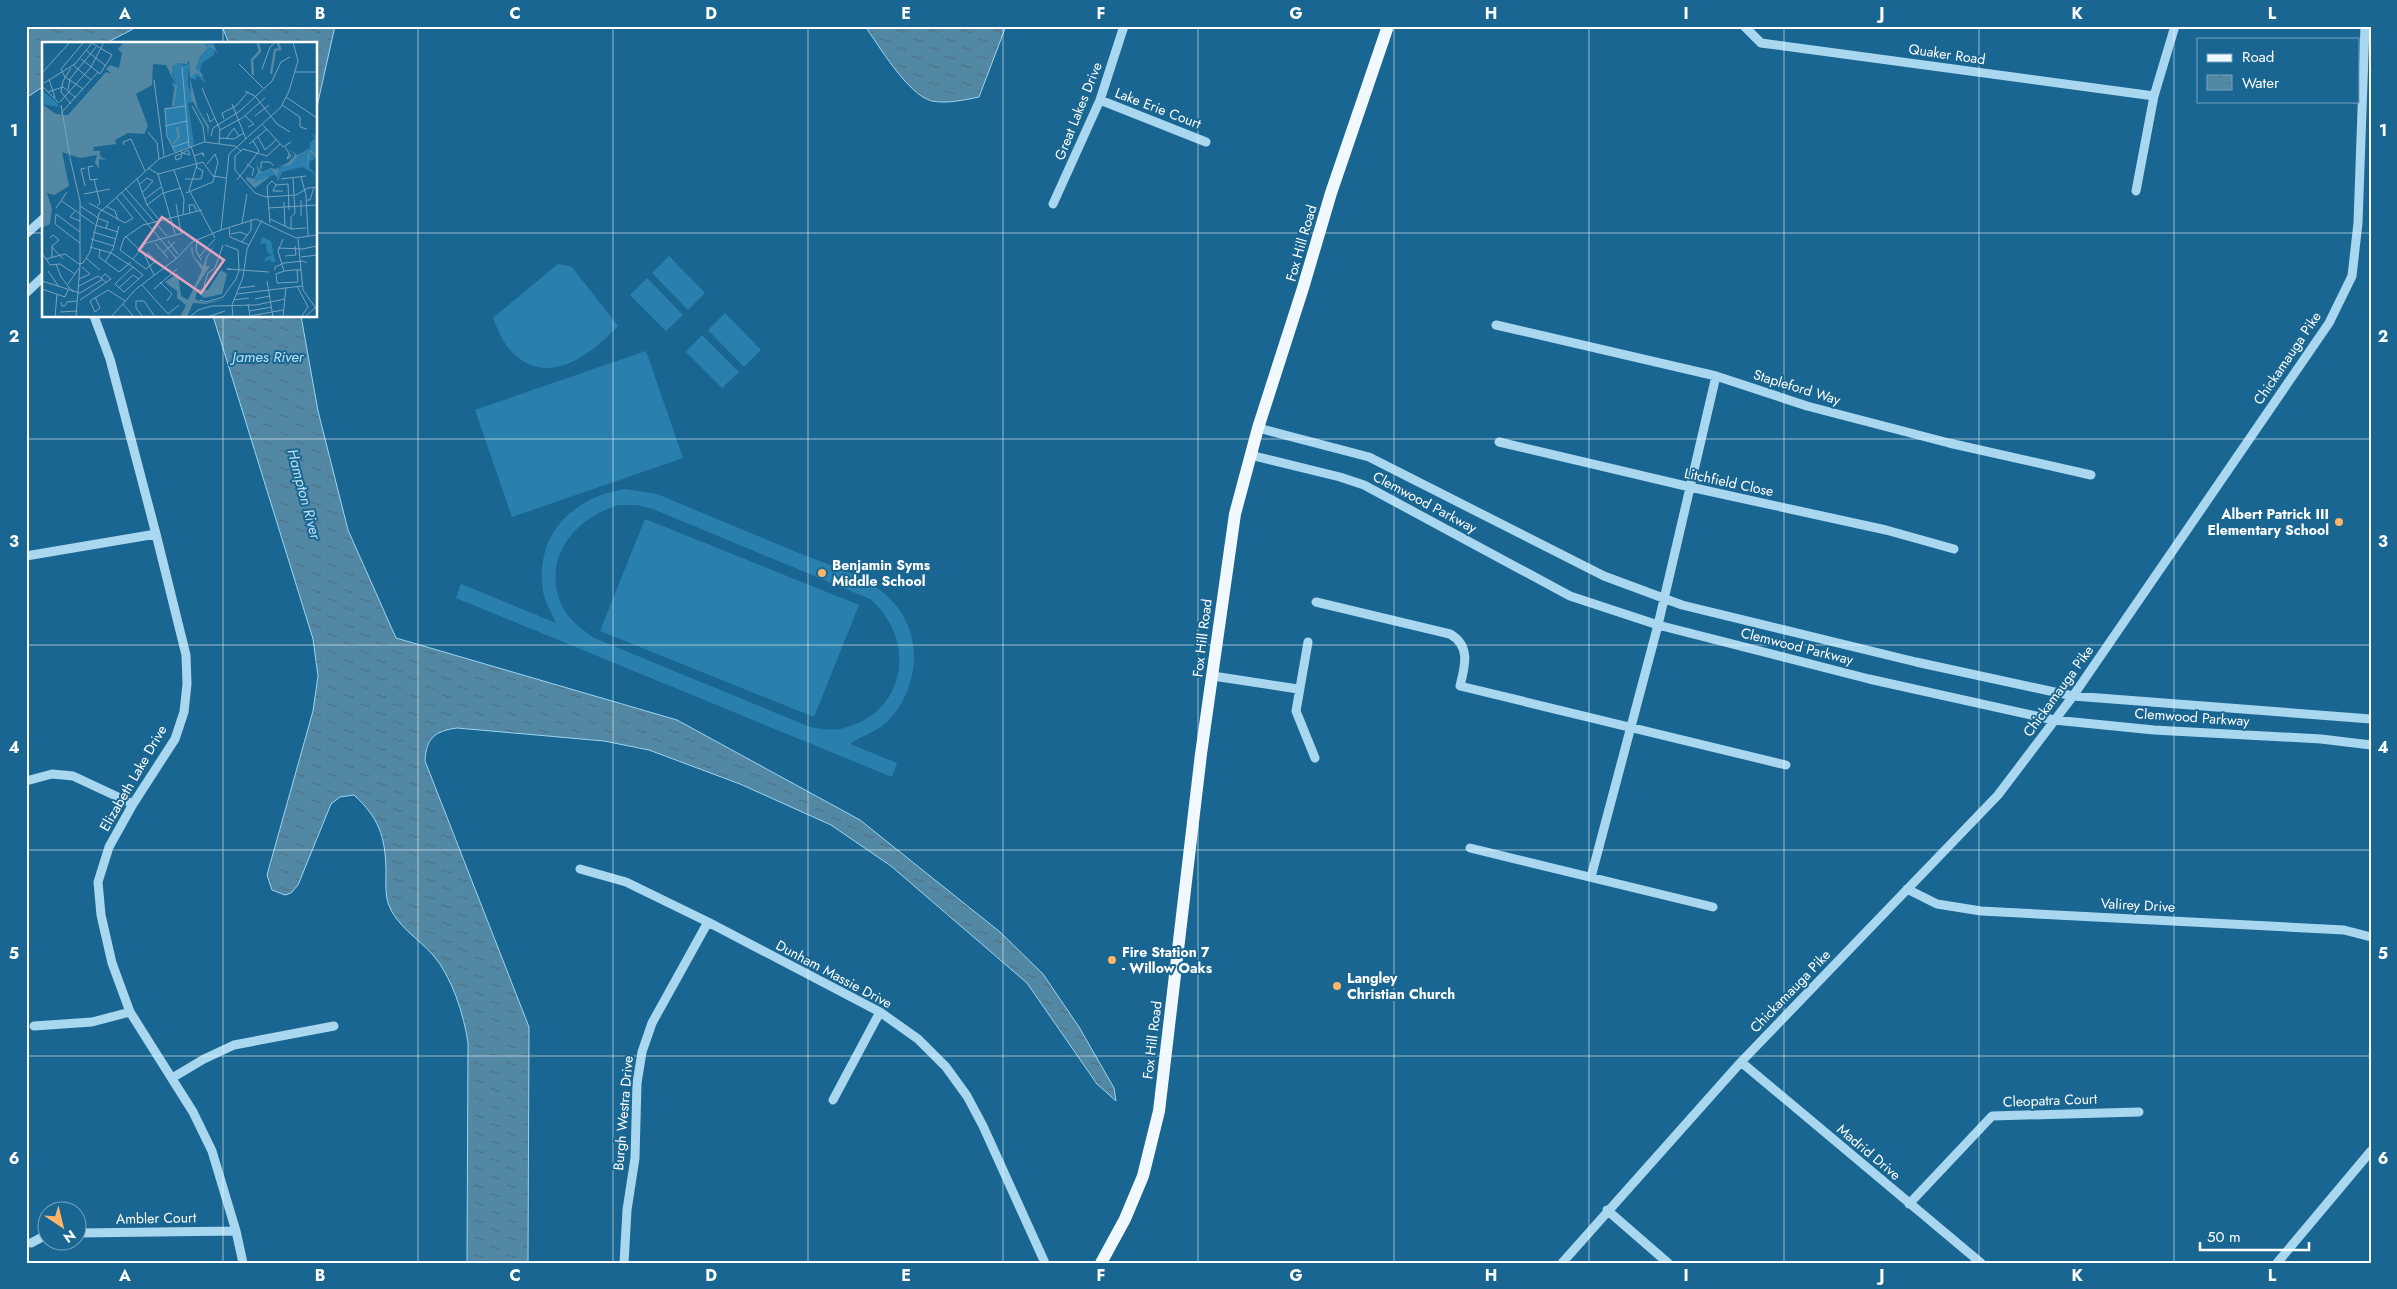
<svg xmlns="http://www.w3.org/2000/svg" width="2397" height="1289" font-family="Jost,sans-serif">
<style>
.pitch{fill:#2980ae;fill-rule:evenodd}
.water{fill:url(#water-ripples);stroke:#9cd5f1}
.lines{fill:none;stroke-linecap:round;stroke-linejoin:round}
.minor{stroke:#a9d7ef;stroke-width:9}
.major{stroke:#f1f9ff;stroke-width:12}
.grid{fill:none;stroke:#fff;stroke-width:1;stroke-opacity:0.55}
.poi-dot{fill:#ffb567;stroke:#1a6692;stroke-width:2}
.labels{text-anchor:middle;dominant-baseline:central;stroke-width:4;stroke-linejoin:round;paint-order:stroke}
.street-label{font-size:14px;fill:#fff;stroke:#1a6692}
.poi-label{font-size:14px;font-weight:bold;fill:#fff;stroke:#1a6692;text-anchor:start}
.water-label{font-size:15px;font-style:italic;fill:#b9e2f6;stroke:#1a6692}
.inset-river{fill:none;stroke:#5388a5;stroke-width:2.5}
.inset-road{fill:none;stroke:#76a3be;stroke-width:1}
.view{fill:#e7a3bd;fill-opacity:0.15;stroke:#e7a3bd;stroke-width:2.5}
.inset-edge{fill:none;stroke:#fff;stroke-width:2.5}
.neatline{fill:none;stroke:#fff;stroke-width:2}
.grid-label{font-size:16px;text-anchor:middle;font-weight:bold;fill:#fff}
</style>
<defs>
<pattern id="water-ripples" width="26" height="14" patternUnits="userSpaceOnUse" patternTransform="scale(1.25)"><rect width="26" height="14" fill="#5388a5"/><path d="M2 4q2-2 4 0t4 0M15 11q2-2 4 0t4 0" fill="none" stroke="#507081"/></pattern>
</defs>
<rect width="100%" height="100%" fill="#1a6692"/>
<path class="pitch" d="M669,256L705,293L688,310L652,273Z
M558,264L572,267L618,326C592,354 547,389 512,352C503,343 498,330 493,318Z
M647,278L683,315L666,331L630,295Z
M725,313L761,350L744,367L708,330Z
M702,335L739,372L722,388L686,352Z
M646,351L683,458L512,517L475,410Z
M625,489L657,494C702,513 748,532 794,551C826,565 870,575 894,603C925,639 918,691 886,723C875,732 861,736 850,744L897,763L892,777L456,598L461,584L556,623C552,613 545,603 543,591C535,534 572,498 625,489ZM619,505H637L653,509L870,599C917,639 907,712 844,728C833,731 821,729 810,727L594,638C583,630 570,621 563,608C540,561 573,518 619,505Z
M645,519L859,605L814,717L600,631Z"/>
<path class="water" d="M26,26H139L104,44H44V86L26,98Z
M222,26H335L316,111V44H229Z
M865,26H1006L979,97C964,100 947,104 932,101C908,95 879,46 865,26Z
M213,316H301L318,411L348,530L396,638L677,720L860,820L1000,932L1043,974L1079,1027L1114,1088L1116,1101L1097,1084L1027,983L891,866L831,825L740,784L649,750L604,741L457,728C435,731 426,738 425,761L529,1027L528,1263H467L468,1043C464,1015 452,977 433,955C418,938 396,926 388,903C385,893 386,880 386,869C385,836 379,818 354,795L340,797L331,804L298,885L291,893L285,895L272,890L267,875L313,711L318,676L313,639Z"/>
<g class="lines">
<path class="minor" d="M1744,26L1761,43L2154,96
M1100,100L1206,142
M2136,191L2154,96L2175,26
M1053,204L1100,100L1124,26
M26,234L44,218
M26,293L44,276
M94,316L110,359L156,534L186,655L187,684L184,712L175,739L133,804L109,847L98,882L101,915L112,963L130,1012L193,1112L212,1151L236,1231L243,1263
M1496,325L1716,376L1807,406L1949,443L2091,475
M1258,428L1369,457L1604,576L1682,605L1916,662L2073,696L2371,719
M1499,442L1690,487L1886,530L1954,549
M1250,455L1340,477L1364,485L1570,596L1658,625L1869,679L2054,720L2154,730L2321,739L2371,745
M26,556L156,534
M1316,602L1450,634C1471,646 1465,666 1460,686L1786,765
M1308,642L1296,711L1315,758
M1213,676L1298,689
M26,781L52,774L73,776L133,804
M1470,848L1713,907
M580,869L626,882L708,922L880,1012L918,1039L946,1067L967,1096L983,1126L1045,1263
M1591,877L1658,625L1716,376
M1907,889L1937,904L1981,911L2344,930L2371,937
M34,1026L92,1022L130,1012
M1741,1062L1981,1263
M172,1078L204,1059L234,1045L334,1026
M833,1100L880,1012
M1909,1204L1992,1116L2139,1112
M1607,1210L1668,1263
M78,1233L236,1231
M31,1243L48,1234
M624,1263L627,1210L635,1158L637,1083L642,1052L652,1023L708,922
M1562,1263L1741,1062L1998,795L2073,696L2329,323L2352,276L2358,223L2365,26
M2277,1263L2371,1151"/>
<path class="major" d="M1101,1263L1125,1219L1143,1176L1159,1111L1201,754L1235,514L1258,428L1303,288L1331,193L1388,26"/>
</g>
<path class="grid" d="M223,26V44M418,26V1263M613,26V1263M808,26V1263M1003,26V1263M1198,26V1263M1394,26V1263M1589,26V1263M1784,26V1263M1979,26V1263M2174,26V1263M26,233H44M316,233H2371M223,316V1263M26,439H2371M26,645H2371M26,850H2371M26,1056H2371"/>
<g class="poi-dot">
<circle cx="2339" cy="522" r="5"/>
<circle cx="822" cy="573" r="5"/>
<circle cx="1112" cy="960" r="5"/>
<circle cx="1337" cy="986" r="5"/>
</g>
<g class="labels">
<g class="street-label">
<text transform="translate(1947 54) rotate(8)">Quaker Road</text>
<text transform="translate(1158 108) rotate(21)">Lake Erie Court</text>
<text transform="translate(1078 111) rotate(-68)">Great Lakes Drive</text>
<text transform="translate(1301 243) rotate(-74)">Fox Hill Road</text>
<text transform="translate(2287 358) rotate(-56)">Chickamauga Pike</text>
<text transform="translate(1797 387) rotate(17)">Stapleford Way</text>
<text transform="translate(1729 482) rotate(12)">Litchfield Close</text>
<text transform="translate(1425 502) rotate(28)">Clemwood Parkway</text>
<text transform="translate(1202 638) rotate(-83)">Fox Hill Road</text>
<text transform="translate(1797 646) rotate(14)">Clemwood Parkway</text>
<text transform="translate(2058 691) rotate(-54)">Chickamauga Pike</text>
<text transform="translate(2192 717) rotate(4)">Clemwood Parkway</text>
<text transform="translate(133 778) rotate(-60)">Elizabeth Lake Drive</text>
<text transform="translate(2138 905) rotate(3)">Valirey Drive</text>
<text transform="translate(834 974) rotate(28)">Dunham Massie Drive</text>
<text transform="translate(1790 991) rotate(-46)">Chickamauga Pike</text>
<text transform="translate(1152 1040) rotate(-83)">Fox Hill Road</text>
<text transform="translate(2050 1100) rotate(-2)">Cleopatra Court</text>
<text transform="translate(623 1113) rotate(-85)">Burgh Westra Drive</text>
<text transform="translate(1869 1152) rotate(40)">Madrid Drive</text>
<text transform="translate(156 1218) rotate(-1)">Ambler Court</text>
</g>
<g class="poi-label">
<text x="2329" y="514" text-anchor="end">Albert Patrick III<tspan x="2329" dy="16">Elementary School</tspan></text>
<text x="832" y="565">Benjamin Syms<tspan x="832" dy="16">Middle School</tspan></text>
<text x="1122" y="952">Fire Station 7<tspan x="1122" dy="16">- Willow Oaks</tspan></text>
<text x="1347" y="978">Langley<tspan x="1347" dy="16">Christian Church</tspan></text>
</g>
<g class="water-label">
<text x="268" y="357">James River</text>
<text transform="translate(304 494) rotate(75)">Hampton River</text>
</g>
</g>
<g transform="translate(42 42)">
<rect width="275" height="275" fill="#1a6692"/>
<path d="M162,0H172L173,6L172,13L160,21L158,29L164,42L155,33L154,38L148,36L153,31L159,32L154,27L158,16L166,6ZM139,21L141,24L138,23V41L132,65L133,47L129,40L134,42L130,29L134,22ZM270,91L275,95L274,114L271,109H270L275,116L268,119L267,126L272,130L274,140L271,131L260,125L240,130L236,140L234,133L229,134L213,146L204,137L208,128L205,135L209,139L212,137L211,140L217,131L229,126L234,129L256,113L260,114L263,112L264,114L267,113L269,109L266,113L265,112H257L268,106V101L273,96Z" fill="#2980ae"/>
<path d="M147,22L146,43L152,60L146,61L152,103L133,110L126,94L123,66L132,65L138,41L136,24ZM0,48L15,61L17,65L0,62Z" fill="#2980ae"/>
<path d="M220,195L229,199L233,220H229L228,217L223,220V216L230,213L225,210L224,201L218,202Z" fill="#2980ae"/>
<path d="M82,0H162L165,5L168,3H171L176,11L168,4L158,15L154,27L160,32L161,34H160L154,31L148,36L156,67L167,84L166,95L165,85L149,56L147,18L145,22L136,21L131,25L130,32L134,43L124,23L111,22L110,43L94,52L106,84L102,92L86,91L73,98L74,102L52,105L51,109H58V114L64,118L57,117V127L53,121L55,113L38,116L20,110L27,144L12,153L5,151L10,167L8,182L0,186V62L14,72L26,73L64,30L70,32L64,27L68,23L77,26L80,11L76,7ZM248,107L255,113L263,111L266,113L268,109L269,108L271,109L275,115L268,110L266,122L268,128L265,123L266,114L263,112L255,114L249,123L237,125L235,135L229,127L221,131H217L211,141L228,134L213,146L204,137L209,128L205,135L212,137L216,130L214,121L217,116L214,122L220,131L229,126L234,127L237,125L247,120L253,113ZM174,200L165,217L164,224H168L153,247L166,248L179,228L185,232L180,252L162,256L155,250L153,257L163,261L187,256L164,262L151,261L145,275H138L144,263L135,256V249L123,240L136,231L139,254L146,258L160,228L151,215L149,207L150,203L152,215L161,224L164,215Z" fill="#5388a5"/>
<path class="inset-river" d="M229,32L233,8L238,7L236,1M211,33L210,18L218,9L216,1M131,64L134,43M131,102L137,95L135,85"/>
<path class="inset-road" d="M45,9L64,24M39,17L56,30M197,22L221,46M31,23L49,38M140,25L147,105M220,27L228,5L234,0M253,30H275M0,31L28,0M7,37L13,56M112,38L122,114M2,41L33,22L50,1M1,45L17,61M160,46L178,88L177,102M41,47L23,35L19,27L42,0M26,48L28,37L54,5M203,49L213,54L235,82L248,90M6,50L21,45L34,56M244,55L275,76M18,60L49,25L62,0M29,62L19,50L21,39L29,26M190,62L204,97M19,63L28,115M240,63L258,75V85L265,87M150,64L161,84L163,100M122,67L143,64M123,67L125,94L133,110M19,71L56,30L58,32L70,13L48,0M165,71L168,80L173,76M203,74L212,82L206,85M213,74L227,63M182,77L180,71L194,64L206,50M221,83L241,105L249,100M123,84L145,79M178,88L200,76L223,56M106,90L115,101L117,117M169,94L171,86L198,69L230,39L239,20L248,15M216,95L223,108L234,98M178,96L192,97L202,91M184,97L192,86L197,94M207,102L225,87M238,102L225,114L201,107L193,114V128L213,151L224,155L254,153L266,146L275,145M82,103L81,100L89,97L103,129M149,104L155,123L147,148L173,196M131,105L146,100M243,105L249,114L245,117L247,112M138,108L140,111L139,116L134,118L133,114L139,112M140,111L148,113L146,108L141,111M152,114L160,111H161L162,114L160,111M28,116L38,159V223L34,275M205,122L212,127L210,134M51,124L46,125L48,138L56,137M43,126L39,127L43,144M106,126L116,132L161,120L171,134L184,136M219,127V120H228L232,124M132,128L142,157M116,132L133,192M259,135L264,153L266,194M95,136L105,163L118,179M52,137L58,161L55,164M143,137H159L161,129L154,125M239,137L264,134M195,138L217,109L211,99M98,142L105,136L111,139L101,150M234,143L231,149H241M83,146L125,194M79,150L134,216M144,151L171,140L176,120L173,112L165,122M42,152L68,147M103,157L119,145M259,158V174M265,158H268L272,145M20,159L52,182M242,160L243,184M47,161L83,181L91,176L74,155M134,162L139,191M105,163L121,151L139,146M38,164L55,175M64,164L73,169L76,178M14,166L25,150M226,166L275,163M33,169L28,175L38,179M148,171L147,163H152L155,169M14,172L13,182L38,201M14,172L38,190M141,173L142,157M55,176L66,180L64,186M228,177L249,187L264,186M200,181L205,152M228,181L225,144L230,139L234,143L246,142L247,168M53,183L76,190M187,186L188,195L207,203M249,187V175L253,171L251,136M179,188L187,112L239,65L247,49L256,19L251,0M51,190L74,197M189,192L198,190L205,193M83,194L102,212L112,233M8,196L11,193L17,198L10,204V216M49,197L72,204M241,197L236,209L242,229M256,197L261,248L275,268M155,198L154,208L159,218M126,199L136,212M200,200L209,188V177M113,201L126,216M10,205L21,217M48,205L69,211L91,225L101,233L82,250L73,242L91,225M236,206L261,207L274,204L275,208M58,207L57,215L77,230L89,220M105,210L114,219L104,227L78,208L82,196L101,183L160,168M0,211L8,223L18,222L33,232M121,211L133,200M243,214L254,213L253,204M157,215L173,197M259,215L275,213M44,216L58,228M4,217L23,212L37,222L41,221L48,210L57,171L117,117L162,100L193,104L199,109M91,217L104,201L141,191M63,220L71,207L77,184M14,222L19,235L31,250M189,227H185L227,230M233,228V225L242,221L261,219L265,221M255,228L256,240L235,241L234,232L242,229H243L251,228H259M6,229L17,245M37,237L48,232L40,225M0,239L38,251L61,237M225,239L231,275M118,240L130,252L125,259M26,242L37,226M100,243L126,272L137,263M37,244L56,234L65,241M162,244H165L162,243L166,231L173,226L181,203M255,244L266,265L259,275M77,246L91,233L97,237M197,246L213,244M0,247L23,255L26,248M112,247L135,227M195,252L260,244M53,255L58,266L53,270L48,259L66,248L83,259M213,257L228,254M38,258L69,237L63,232L59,236M158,258L164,260L181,255L194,237L197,228L196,208L183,203M192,258L207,256M94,259H102L113,275M94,259V266L101,275M19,260L20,264H23L25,260L35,259M81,262L92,275M206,262L208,274L241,268M207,269L230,265M18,270L35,269M149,274L156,268L170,264L214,263L243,257M13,275L15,252M69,275L94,247L135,216L150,200L179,188L214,177L254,196L275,193M165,275L183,269M191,275L190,263L201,235L205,207L220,178M241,275L244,245M263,275L275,264"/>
<path class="view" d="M120,175L182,218L159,251L97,208Z"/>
<rect width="275" height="275" class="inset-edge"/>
</g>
<rect width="2397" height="1289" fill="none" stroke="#1a6692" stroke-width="55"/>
<rect x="2197" y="38" width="162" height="65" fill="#1a6692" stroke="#76a3be"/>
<rect x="2207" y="54" width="25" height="8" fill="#f1f9ff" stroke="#76a3be"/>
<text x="2242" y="62" font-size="15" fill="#ffffff">Road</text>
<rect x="2207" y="75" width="25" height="15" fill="url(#water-ripples)" stroke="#76a3be"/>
<text x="2242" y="88" font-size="15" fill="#ffffff">Water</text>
<g transform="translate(62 1226) rotate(145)"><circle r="24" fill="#1a6692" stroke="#76a3be"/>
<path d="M0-4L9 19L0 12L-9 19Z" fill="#ffb567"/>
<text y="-8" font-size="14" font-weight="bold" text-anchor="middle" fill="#ffffff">N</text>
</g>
<path d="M2200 1242v8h109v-8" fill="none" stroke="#ffffff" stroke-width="2.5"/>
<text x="2207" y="1242" font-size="15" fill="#ffffff" stroke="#1a6692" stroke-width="4" paint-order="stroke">50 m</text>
<rect x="28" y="28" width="2342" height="1234" class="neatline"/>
<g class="grid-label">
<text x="125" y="19">A</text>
<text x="320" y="19">B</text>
<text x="515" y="19">C</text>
<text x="711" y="19">D</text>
<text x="906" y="19">E</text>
<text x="1101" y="19">F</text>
<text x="1296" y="19">G</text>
<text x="1491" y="19">H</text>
<text x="1686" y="19">I</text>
<text x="1882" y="19">J</text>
<text x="2077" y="19">K</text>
<text x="2272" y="19">L</text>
<text x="14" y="136">1</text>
<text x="2383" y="136">1</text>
<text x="14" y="342">2</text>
<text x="2383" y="342">2</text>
<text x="14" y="547">3</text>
<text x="2383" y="547">3</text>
<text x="14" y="753">4</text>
<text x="2383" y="753">4</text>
<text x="14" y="959">5</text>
<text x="2383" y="959">5</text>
<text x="14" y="1164">6</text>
<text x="2383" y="1164">6</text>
<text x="125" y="1281">A</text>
<text x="320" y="1281">B</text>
<text x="515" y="1281">C</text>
<text x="711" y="1281">D</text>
<text x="906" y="1281">E</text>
<text x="1101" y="1281">F</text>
<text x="1296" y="1281">G</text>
<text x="1491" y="1281">H</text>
<text x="1686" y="1281">I</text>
<text x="1882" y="1281">J</text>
<text x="2077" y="1281">K</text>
<text x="2272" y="1281">L</text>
</g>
</svg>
